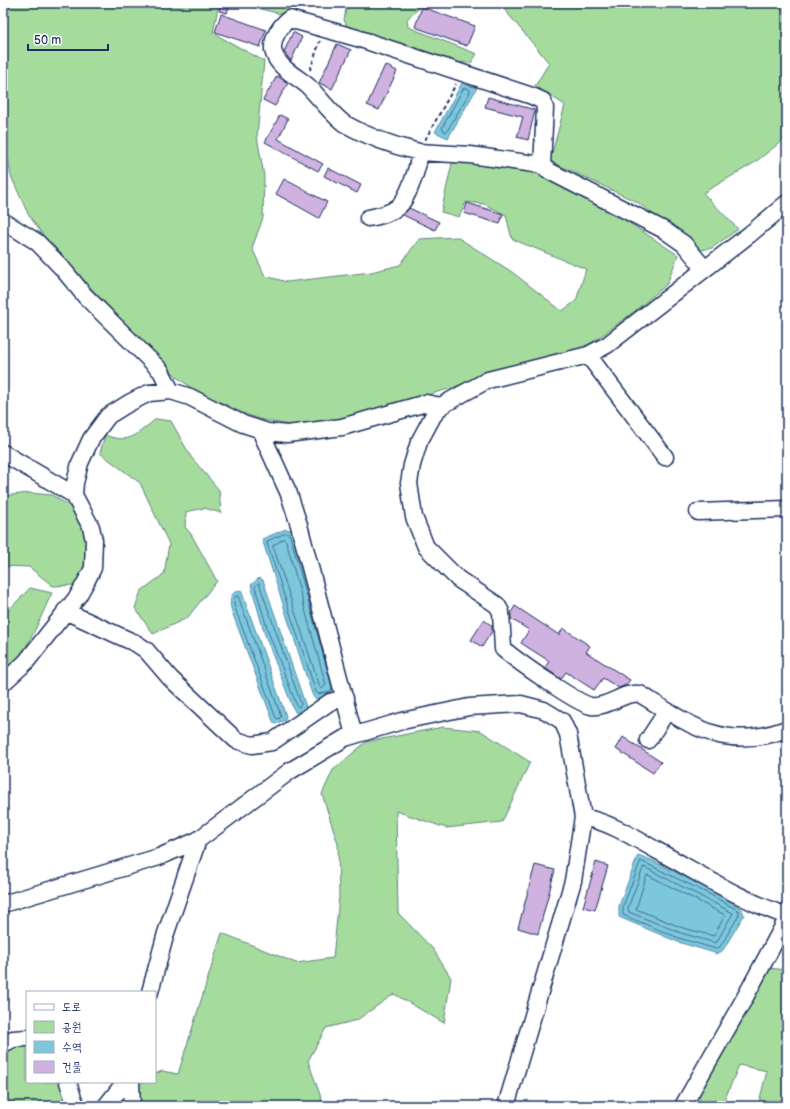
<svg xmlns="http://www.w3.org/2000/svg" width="790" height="1109" font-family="'Balsamiq Sans','Poor Story',sans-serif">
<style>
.green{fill:#a6db9e;stroke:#60857e}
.water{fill:#7cc7dc;stroke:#558aaa}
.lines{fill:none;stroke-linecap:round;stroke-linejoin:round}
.shore{stroke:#426c90;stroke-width:1}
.building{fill:#cfb2df;stroke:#1b2f5e}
.minor-casing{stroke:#1b2f5e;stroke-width:19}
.path{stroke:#1b2f5e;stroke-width:2;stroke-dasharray:4 3;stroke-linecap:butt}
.minor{stroke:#fff;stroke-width:16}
</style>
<rect width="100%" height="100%" fill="#fff"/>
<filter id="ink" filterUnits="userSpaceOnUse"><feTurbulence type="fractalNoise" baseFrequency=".025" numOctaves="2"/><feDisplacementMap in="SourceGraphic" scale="8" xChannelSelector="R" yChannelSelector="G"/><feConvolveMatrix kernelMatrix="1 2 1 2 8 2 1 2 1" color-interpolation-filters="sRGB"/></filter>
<g filter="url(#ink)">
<path class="green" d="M3,3H219L213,33L264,61L257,136L264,176L263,218L252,248L265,276L287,282L371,272L400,265L419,239L457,237L512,272L562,311L576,301L586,269L512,239L506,215L484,204L466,202L459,217L441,212L453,159L527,169L546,176L619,216L678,255L667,284L635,311L590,344L556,358L488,374L452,388L327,423L289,425L259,419L208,400L178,378L91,288L43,235L28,214L11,176L3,130Z
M237,3H302L301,8L285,15Z
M347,3H425L407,19L408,27L477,54L471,63L444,62L349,30L344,20Z
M499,3H787V137L754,163L703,193L738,229L712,248L701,250L637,202L550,161L565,105L535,86L549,63Z
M156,419L171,421L191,457L219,490L221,513L204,508L186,512L185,527L191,534L217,581L187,618L153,634L135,608L141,591L164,574L169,544L140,483L100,453L105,435C131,445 136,434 156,419Z
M29,493L52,495L71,507L81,524L90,548L89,565L77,585L53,586L29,567L3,566V496Z
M30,588L52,593C39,619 28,655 3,672V616Z
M443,727L481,731L530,762L502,822L446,828L396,811L398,913L433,949L451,978L444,1023L394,994L357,1020L326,1028L308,1061L324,1106H139L138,1087L143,1082H155V1074L162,1071L178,1074L222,933L296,963L333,958L339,897L338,844L322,794L333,770L366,742Z
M768,968L787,970V1106H758L767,1071L739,1065L722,1106H710L699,1100L701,1087Z
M27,1041V1082H65L72,1106H3V1051Z"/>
<path class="water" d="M462,83L477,88L448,138L435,132Z
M286,529L293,531L337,689C332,697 324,698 315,699L312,694L262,539Z
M259,578L263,580L306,707L296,713L293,708L265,635L251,585Z
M241,590L286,716L285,720L275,724L273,721L232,612C229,602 229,592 241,590Z
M638,855L651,860L713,891L742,909L744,915L723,950L718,954L678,942L619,917V906Z"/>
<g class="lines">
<path class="shore" d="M466,88L470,90V92L447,131L445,132L442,128L463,89Z
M286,533L290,535L332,687L331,691L318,694L316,692L267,543L268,541Z
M284,539L286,541L326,685L322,689L320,687L273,546Z
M259,583L301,704L299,707L297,706L269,634L255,587Z
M238,596L281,716L279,719L276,718L236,611L234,604L235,597Z
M641,861L711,895L739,911V915L720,947L716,949L679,938L623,915V907Z
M644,867L733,913L716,943L681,933L629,912L628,908Z
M648,875L725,915L714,936L683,928L636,909L646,877Z"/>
</g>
<path class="building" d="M221,3H230L227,13L219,11Z
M422,7L475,26L467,46L415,27Z
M221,14L266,30L260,47L215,32Z
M293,32L302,37L291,61L284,52Z
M337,44L351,50L332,89L319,83Z
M385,65L397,71L379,110L367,105Z
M277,76L288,83L275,106L263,100Z
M488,97L535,110L528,140L517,137L523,117L485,107Z
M280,115L288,119L278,139L323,164L318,171L265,142Z
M328,168L361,185L357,193L324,176Z
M284,179L327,202L319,218L276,194Z
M467,203L503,214L500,224L464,213Z
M409,208L439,222L435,230L403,215Z
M515,606L559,635L563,628L590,646L586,652L630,680L626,685L619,688L603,678L594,690L566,672L561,679L545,668L549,661L521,643L529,630L511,619V613Z
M484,620L492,626V631L482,647L471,640Z
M623,737L661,762L653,773L616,749Z
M596,862L608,866L595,910L583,907Z
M535,865L555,870L538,934L518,928Z"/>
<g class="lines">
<g class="minor-casing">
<path id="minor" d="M419,152L470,155L542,165
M787,203L750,234L607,345L588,355L488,380L462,394L441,406L433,416L419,442L412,465L409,483L414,517L426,547L458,579L497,605L501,612L503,649C516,660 576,703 591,706C609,708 623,691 640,694C691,726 725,752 787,729
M368,218C379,216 389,214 398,207C407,200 420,165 419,152C394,146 368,137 345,124C333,116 320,98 309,87C298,77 276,67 273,50C272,38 280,26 289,19L357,38L532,96L543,101L545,108L542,165L547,170L664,230L684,244L705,269
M3,221L37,242L62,268L85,296L161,371L171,391
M588,355L665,457
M260,430L289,494L299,525L354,735
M3,453L74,495
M698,512L787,509
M65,611L137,644L146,650L170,678L236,740L252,745L272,742L330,702L345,698
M3,683L26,662L78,596L87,580L93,568L94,540L91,527L74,495L75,483L80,463L91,439L108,416L129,403L149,393L171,391L190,397L243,424L268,432L287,434L342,427L426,403L441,406
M648,740L667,711
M583,817C609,822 633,837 656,850C699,873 740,900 787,916
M3,904L159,857L198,840L290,771L345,738L402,721L469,707L521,704L544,710L562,721L568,734L583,817L573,881L506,1106
M150,992L166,933L198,840
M3,1044L13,1039L27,1038
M68,1082L73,1098L77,1106
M131,1082L132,1106
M106,1106L125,1082
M683,1106L743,1001L787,919"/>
</g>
<path class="path" d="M310,70L320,41
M425,140L456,84"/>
<use href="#minor" class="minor"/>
</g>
</g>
<rect width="790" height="1109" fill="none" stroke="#fff" stroke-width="16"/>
<rect x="8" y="8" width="774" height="1093" fill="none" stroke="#1b2f5e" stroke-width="1.5" filter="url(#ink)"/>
<rect x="26" y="991" width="130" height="92" fill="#ffffff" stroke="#a4acbf"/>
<rect x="34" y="1004" width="20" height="6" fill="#ffffff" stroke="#a4acbf"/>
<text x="62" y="1011" font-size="12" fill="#1b2f5e">도로</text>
<rect x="34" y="1021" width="20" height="12" fill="#a6db9e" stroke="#a4acbf"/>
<text x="62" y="1031" font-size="12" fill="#1b2f5e">공원</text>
<rect x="34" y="1041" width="20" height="12" fill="#7cc7dc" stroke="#a4acbf"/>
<text x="62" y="1051" font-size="12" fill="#1b2f5e">수역</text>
<rect x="34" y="1061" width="20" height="12" fill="#cfb2df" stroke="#a4acbf"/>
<text x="62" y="1071" font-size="12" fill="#1b2f5e">건물</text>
<path d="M28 44v6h80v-6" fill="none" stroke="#1b2f5e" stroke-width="2"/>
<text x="34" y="44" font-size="12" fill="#1b2f5e" stroke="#ffffff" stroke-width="3" paint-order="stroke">50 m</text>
</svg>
